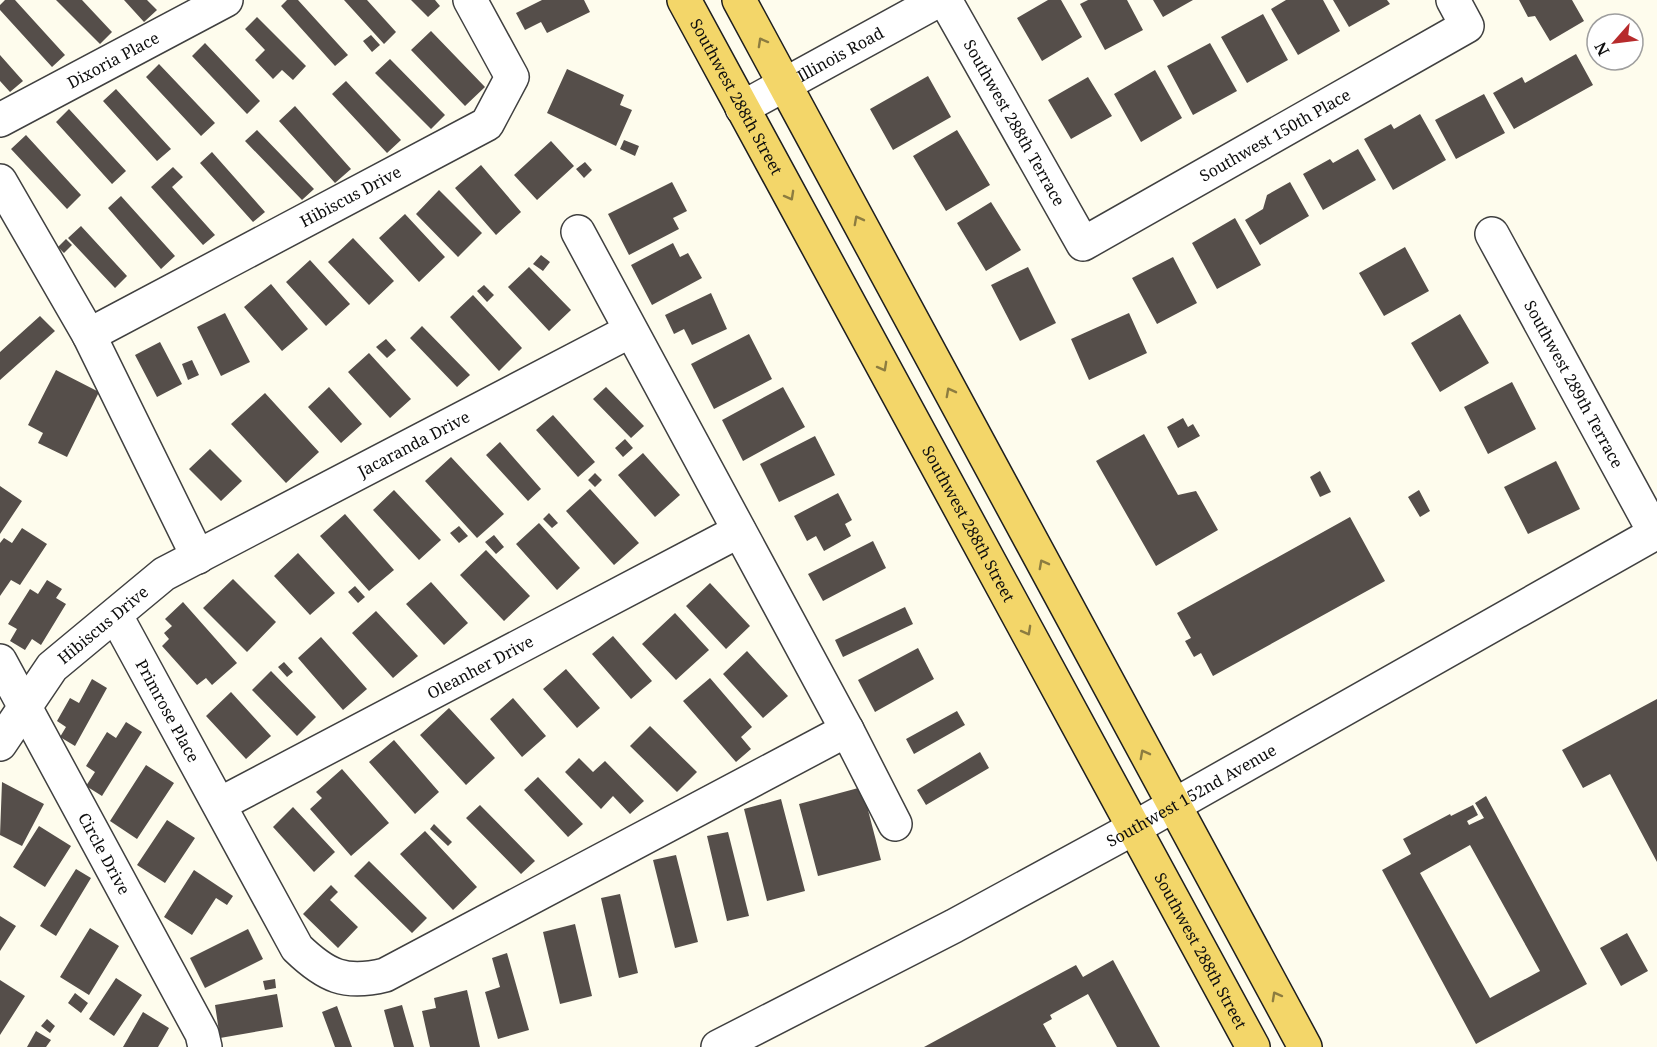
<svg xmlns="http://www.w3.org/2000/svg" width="1657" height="1047" font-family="'Noto Serif',serif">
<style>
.building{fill:#554e4a;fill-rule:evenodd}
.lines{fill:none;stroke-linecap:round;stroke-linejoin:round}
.minor-casing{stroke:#404040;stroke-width:36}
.major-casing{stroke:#1e1e1e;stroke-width:36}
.minor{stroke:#fff;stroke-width:33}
.major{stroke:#f3d669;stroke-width:33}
.oneway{stroke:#8c7c40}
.labels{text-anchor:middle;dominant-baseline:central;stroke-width:6;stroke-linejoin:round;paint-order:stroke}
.street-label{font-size:16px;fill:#0d0d0d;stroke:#fff}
</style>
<rect width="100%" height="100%" fill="#fefced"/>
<path class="building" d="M5,0H15L65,55L52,67L0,10V5Z
M56,0H82L112,32L100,44Z
M124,0H147L157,10L144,22Z
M287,0H298L348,55L335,66L281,6Z
M344,0H367L396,32L384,44Z
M411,0H435L440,6L428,17Z
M542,0H584L590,12L547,33L541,22L525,30L516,13Z
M1048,0H1061L1082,37L1042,61L1017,18Z
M1088,0H1127L1143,30L1105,50L1080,4Z
M1153,0H1193L1163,17Z
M1286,0H1323L1340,31L1298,55L1271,9Z
M1333,0H1387L1390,4L1349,27Z
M1519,0H1572L1584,21L1550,41L1535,16L1528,17Z
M1263,14L1288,60L1247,83L1221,37Z
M257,17L306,66L293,80L282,70L273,79L255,60L265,50L245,29Z
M431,31L485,87L465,106L411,50Z
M371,35L380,45L372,52L363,41Z
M205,43L260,101L247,114L192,56Z
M1210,43L1237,91L1193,115L1167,66Z
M1576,54L1593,85L1514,129L1493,93L1522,77L1525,83Z
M0,55L23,81L10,92L0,81Z
M390,59L445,115L431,129L375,73Z
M159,64L215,123L201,136L146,77Z
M567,69L624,95L620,105L632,110L616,146L547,113Z
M1155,70L1182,118L1141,142L1114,94Z
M928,76L951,117L893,150L870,109Z
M1088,77L1112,116L1071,139L1048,100Z
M346,81L401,140L387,153L332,94Z
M116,89L171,149L157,161L103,101Z
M1484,94L1505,133L1456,159L1435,120Z
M295,106L351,169L335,183L279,121Z
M69,109L126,171L112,184L56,122Z
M1420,114L1446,160L1393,190L1364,139L1391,124L1394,129Z
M257,130L314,189L302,200L245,141Z
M957,130L990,185L946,211L913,156Z
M26,135L81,195L67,209L11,149Z
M624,140L639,146L635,156L620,149Z
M551,141L574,166L537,200L514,175Z
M1358,149L1376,180L1323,210L1303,174L1330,159L1333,163Z
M212,152L265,212L253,222L200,163Z
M585,162L592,170L584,178L576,169Z
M481,165L521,212L496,235L455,188Z
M173,167L183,177L172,187L215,235L203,245L151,187Z
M672,182L687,211L673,218L679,229L629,255L608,214Z
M1290,182L1309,216L1260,245L1245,220L1263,209L1267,195Z
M439,190L482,233L458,257L416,214Z
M121,196L175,256L161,269L108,208Z
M991,202L1021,250L986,271L957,223Z
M405,214L445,257L419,282L379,238Z
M1235,218L1261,265L1217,289L1192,243Z
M81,226L127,276L115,288L68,238Z
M353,238L394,281L369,305L328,262Z
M66,239L72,245L64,253L58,247Z
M673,243L680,257L688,253L702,278L652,305L631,265Z
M1405,247L1429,291L1384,316L1359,273Z
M541,255L550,262L543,271L533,264Z
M1173,257L1197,303L1157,324L1132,278Z
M310,260L350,304L326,326L286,282Z
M529,267L571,310L549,331L508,287Z
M1028,267L1056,323L1020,341L991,285Z
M271,284L308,329L282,351L244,307Z
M484,285L494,295L487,302L477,291Z
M711,293L727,329L692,345L684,329L674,334L665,315Z
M473,295L522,348L499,371L450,317Z
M225,313L250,362L221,376L197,327Z
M1129,313L1147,353L1089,380L1071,339Z
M1460,314L1489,363L1440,392L1411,343Z
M40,316L55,331L0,380V352Z
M422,326L470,375L457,387L410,338Z
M749,334L772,379L714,409L691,364Z
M386,339L396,350L387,358L376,347Z
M160,342L182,384L157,397L135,355Z
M369,353L411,399L390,418L348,372Z
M192,360L199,375L188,380L182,364Z
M56,370L99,392L67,457L38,443L43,433L28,425Z
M1512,382L1536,429L1488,454L1464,407Z
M329,387L362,424L341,443L308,407Z
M606,387L644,426L631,438L593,399Z
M783,387L805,427L743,461L722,420Z
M265,393L319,452L286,483L231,424Z
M553,415L595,462L578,477L536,430Z
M1183,418L1188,427L1193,424L1200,436L1178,448L1167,427Z
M1144,434L1178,495L1196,491L1218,530L1156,566L1096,461Z
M815,436L835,475L779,502L760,464Z
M625,439L633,448L623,457L615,448Z
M500,442L541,489L528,501L486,455Z
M210,449L242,481L221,501L189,469Z
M643,453L680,495L655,517L618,475Z
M451,457L504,514L477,538L425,481Z
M1556,461L1580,509L1528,534L1504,487Z
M1320,471L1331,492L1320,497L1310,477Z
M595,473L602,480L595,487L588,480Z
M0,486L22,501L0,534Z
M590,489L639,543L614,565L566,511Z
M394,490L441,540L419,560L373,510Z
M1419,490L1430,511L1420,517L1408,497Z
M838,493L852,520L845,524L851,536L824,551L816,536L807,541L794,516Z
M549,513L558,523L552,528L543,519Z
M345,514L394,570L369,591L320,536Z
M1350,517L1385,581L1213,676L1201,653L1194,657L1185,641L1191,638L1177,613Z
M539,523L580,568L557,590L516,544Z
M459,526L468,536L459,543L450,533Z
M22,528L47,544L20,585L11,580L0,596V543L4,538L12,543Z
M494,535L504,547L496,554L485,542Z
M873,541L886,568L823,601L808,574Z
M486,550L530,596L504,621L460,575Z
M298,553L335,593L310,615L274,576Z
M233,579L276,622L247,652L203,608Z
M47,580L62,589L56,598L66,604L41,645L32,639L25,650L10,641L17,629L8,624L30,589L38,594Z
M431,582L468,623L444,645L406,604Z
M710,583L750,626L726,649L686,606Z
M355,586L365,597L358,603L348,592Z
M183,602L237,663L212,685L206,678L197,685L162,646L169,639L164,633L172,626L165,619Z
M905,607L913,624L843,657L835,640Z
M376,611L418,656L393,678L352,633Z
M675,613L709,650L676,680L642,644Z
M613,636L652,681L631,699L592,654Z
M321,637L367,689L343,710L298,658Z
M918,648L934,679L875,712L858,680Z
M747,651L788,696L763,718L723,674Z
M284,662L293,672L287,677L278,667Z
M566,669L600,708L577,728L543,689Z
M271,671L316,717L297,736L252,690Z
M710,678L752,727L741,737L751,749L736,762L683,701Z
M92,679L107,688L75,746L60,737L66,727L57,721L70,698L79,703Z
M231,692L271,736L246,759L206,716Z
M513,698L546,736L522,757L490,719Z
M1657,699V862L1610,774L1583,788L1562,750Z
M449,708L495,758L466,785L420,735Z
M957,711L965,725L914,754L906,739Z
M126,722L142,732L102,796L86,786L95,772L86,766L107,732L116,738Z
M650,726L697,772L677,792L630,746Z
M394,740L439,792L415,814L369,762Z
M980,752L989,768L926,805L917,790Z
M579,758L593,772L605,761L644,801L630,814L613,796L601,809L565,772Z
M146,765L174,783L137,839L110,821Z
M342,769L389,823L351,856L310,809L322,798L316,792Z
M538,777L583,824L568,837L524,790Z
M2,782L44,804L22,846L0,835Z
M862,787L881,860L818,876L799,804Z
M1486,796L1587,984L1476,1044L1382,870L1411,854L1403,839L1450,814L1451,816L1473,805L1478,815L1467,821L1469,825L1484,818L1475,803ZM1470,845L1540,971L1490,998L1420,873Z
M781,799L805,891L767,901L744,809Z
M480,805L535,861L521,874L466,818Z
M293,807L335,852L314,872L273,827Z
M167,820L195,838L165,883L137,865Z
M434,824L452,842L448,846L430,829Z
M39,826L71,846L45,887L13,867Z
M425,831L477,887L453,910L400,854Z
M728,832L749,916L727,921L707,836Z
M676,855L698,942L675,948L653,860Z
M369,861L427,918L412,933L354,876Z
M76,869L91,878L56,936L40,926Z
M194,870L233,896L227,905L216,898L192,935L164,917Z
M331,885L338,892L330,900L358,927L338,948L303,914Z
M620,894L638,973L619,978L601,898Z
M0,916L16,926L0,951Z
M575,924L592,996L560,1004L543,932Z
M90,928L119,946L89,995L60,977Z
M248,929L263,959L205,988L190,958Z
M1627,933L1648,971L1621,986L1600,948Z
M507,953L529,1030L498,1039L485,992L500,987L492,958Z
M1113,960L1160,1047H1117L1088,994L1050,1015L1052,1019L1043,1024L1056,1047H924L1076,965L1083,977Z
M116,978L142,995L114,1036L89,1019Z
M275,979L276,988L265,990L263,981Z
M0,980L25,996L0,1035Z
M467,990L480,1047H430L422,1011L436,1008L434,998Z
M75,993L88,1003L81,1013L68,1003Z
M277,994L283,1027L220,1038L215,1005Z
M402,1005L414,1047H394L384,1010Z
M337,1006L352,1047H335L322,1012Z
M143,1012L169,1028L158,1047H123Z
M47,1019L55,1026L50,1033L41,1026Z
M36,1031L51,1040L46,1047H27Z"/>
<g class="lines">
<g class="minor-casing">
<g id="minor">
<path id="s1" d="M945,0L1083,244L1467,26L1453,0"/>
<path id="s2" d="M742,108L939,0"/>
<path id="s3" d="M0,120L226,0"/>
<path d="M0,181L89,335L198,557"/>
<path d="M578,232L847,730L895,824"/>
<path id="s4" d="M1492,234L1655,533"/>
<path id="s5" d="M89,335L487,124L512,77L470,0"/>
<path id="s6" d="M116,616L297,948C326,976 345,985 385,975L847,730"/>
<path id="s7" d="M0,661L202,1034L205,1047"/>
<path id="s8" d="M0,744L52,667L164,574L630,331"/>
<path id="s9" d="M220,804L739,531"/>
<path id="s10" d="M718,1047L954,926L1134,828L1657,532"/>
</g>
</g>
<g class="major-casing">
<g id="major">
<path id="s11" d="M684,0L1253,1047"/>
<path d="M739,0L1305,1047"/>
</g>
</g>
<use href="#minor" class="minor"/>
<use href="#major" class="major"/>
</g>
<defs><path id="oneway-chevron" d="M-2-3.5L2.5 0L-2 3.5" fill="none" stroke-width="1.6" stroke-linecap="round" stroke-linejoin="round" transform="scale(1.5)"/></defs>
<g class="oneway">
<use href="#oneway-chevron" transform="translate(762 42) rotate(-119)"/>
<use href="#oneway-chevron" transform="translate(790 196) rotate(61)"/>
<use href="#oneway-chevron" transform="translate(858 220) rotate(-118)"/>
<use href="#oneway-chevron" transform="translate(883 367) rotate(61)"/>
<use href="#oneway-chevron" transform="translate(950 392) rotate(-118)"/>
<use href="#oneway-chevron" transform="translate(1043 564) rotate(-118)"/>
<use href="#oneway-chevron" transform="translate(1027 631) rotate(61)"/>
<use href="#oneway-chevron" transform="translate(1144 754) rotate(-118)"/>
<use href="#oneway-chevron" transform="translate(1276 996) rotate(-119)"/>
</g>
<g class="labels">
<g class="street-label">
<text stroke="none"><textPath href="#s2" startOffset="112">Illinois Road</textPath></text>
<text stroke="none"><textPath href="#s3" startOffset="128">Dixoria Place</textPath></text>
<text stroke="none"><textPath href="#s11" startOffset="110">Southwest 288th Street</textPath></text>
<text stroke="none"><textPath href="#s1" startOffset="141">Southwest 288th Terrace</textPath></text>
<text stroke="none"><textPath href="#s1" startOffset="501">Southwest 150th Place</textPath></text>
<text stroke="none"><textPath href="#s5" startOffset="296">Hibiscus Drive</textPath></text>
<text stroke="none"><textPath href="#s4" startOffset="171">Southwest 289th Terrace</textPath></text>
<text stroke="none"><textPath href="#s8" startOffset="520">Jacaranda Drive</textPath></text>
<text stroke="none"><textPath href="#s11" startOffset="596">Southwest 288th Street</textPath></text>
<text stroke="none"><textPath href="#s8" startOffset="159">Hibiscus Drive</textPath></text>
<text stroke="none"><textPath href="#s9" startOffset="294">Oleanher Drive</textPath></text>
<text stroke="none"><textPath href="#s6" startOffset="108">Primrose Place</textPath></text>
<text stroke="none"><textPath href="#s10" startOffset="536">Southwest 152nd Avenue</textPath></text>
<text stroke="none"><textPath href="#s7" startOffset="219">Circle Drive</textPath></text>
<text stroke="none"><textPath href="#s11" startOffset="1082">Southwest 288th Street</textPath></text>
</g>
</g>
<g transform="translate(1615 42) rotate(242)"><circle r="28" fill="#ffffff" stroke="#9e9e9e" stroke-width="1.5"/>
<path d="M0-4.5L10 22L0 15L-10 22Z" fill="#b72b2c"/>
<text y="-9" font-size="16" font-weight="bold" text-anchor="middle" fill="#0d0d0d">N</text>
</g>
</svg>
